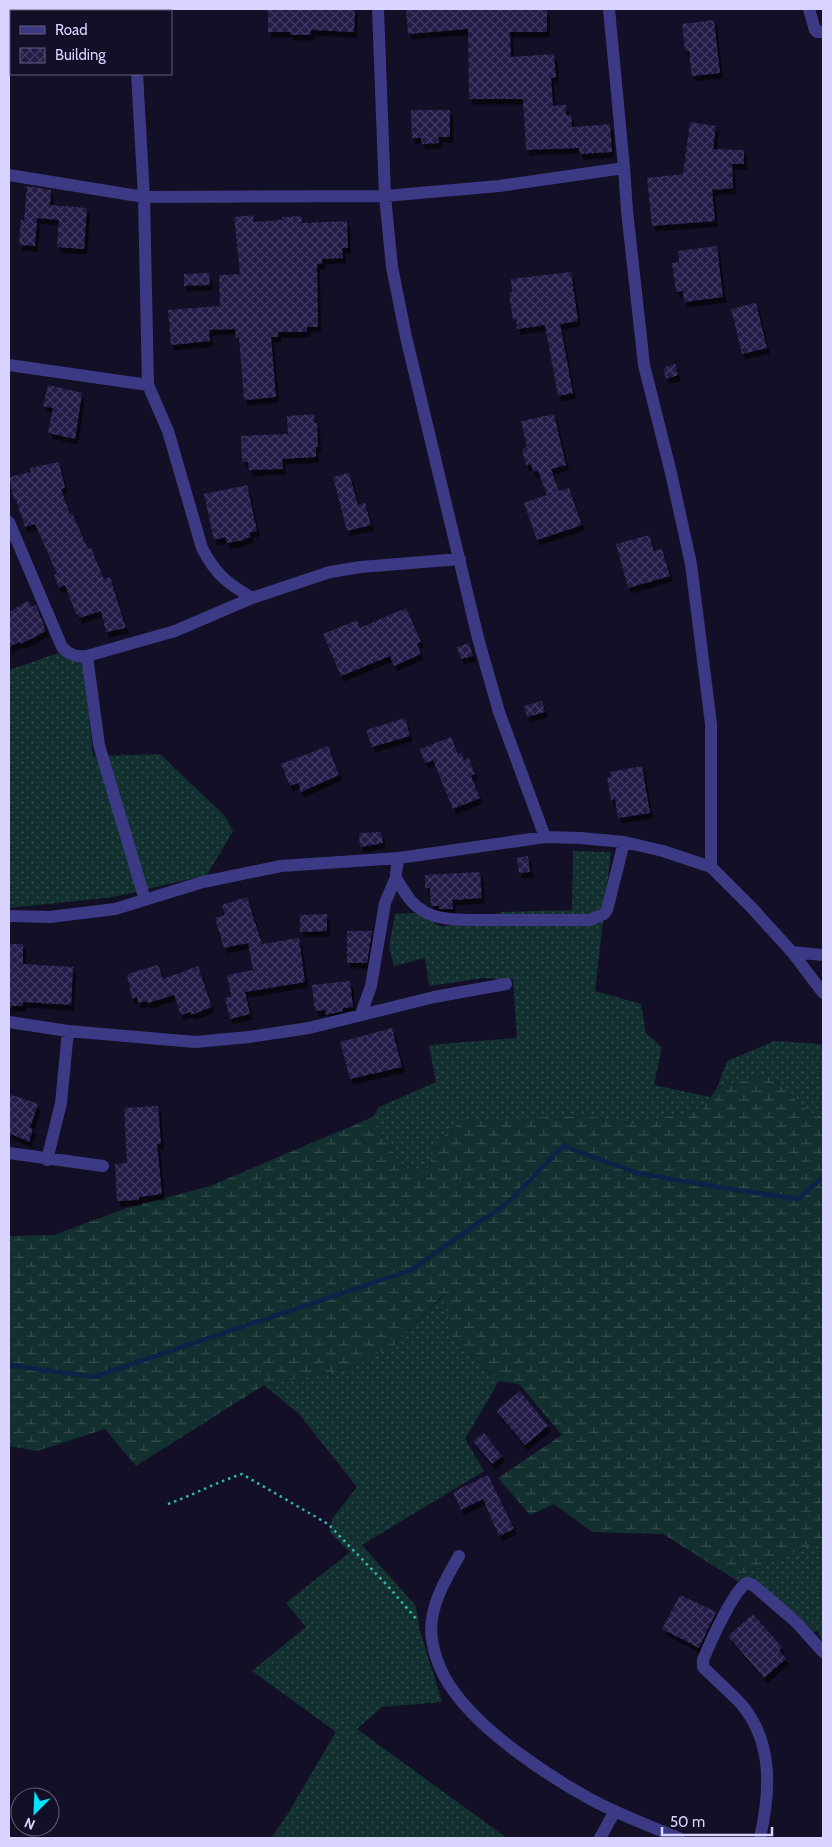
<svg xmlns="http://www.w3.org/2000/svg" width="832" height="1847" font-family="Cabin,sans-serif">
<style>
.grass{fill:url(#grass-dots)}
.wetland{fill:url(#wetland-marsh)}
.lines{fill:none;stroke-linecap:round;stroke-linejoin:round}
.stream{stroke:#0c2248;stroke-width:4.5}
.building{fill:url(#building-cross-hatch);filter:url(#shadow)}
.path{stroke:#2fb8b0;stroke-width:2.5;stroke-dasharray:2.5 4;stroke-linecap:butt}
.minor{stroke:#3d3a85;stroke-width:12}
</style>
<defs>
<pattern id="grass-dots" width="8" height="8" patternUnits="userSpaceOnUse" patternTransform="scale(1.25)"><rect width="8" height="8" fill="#12302f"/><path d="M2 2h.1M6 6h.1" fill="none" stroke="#344d4e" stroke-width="1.8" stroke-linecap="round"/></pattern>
<pattern id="wetland-marsh" width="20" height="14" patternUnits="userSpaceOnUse" patternTransform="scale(1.25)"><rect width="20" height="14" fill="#12302f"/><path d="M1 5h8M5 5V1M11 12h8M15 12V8" fill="none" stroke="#344d4e"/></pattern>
<pattern id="building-cross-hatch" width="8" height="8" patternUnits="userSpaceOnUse" patternTransform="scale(1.25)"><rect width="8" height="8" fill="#241b47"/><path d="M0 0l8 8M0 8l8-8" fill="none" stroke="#433b63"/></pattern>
<filter id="shadow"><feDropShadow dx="3" dy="5.5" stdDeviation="0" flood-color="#0009"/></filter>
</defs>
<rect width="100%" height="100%" fill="#130f26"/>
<path class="grass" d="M67,650L83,661L93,756L160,754L226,817L233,831L207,875L114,897L9,908V670Z
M573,851L611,852L595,991L641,1004L646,1033L662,1047L654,1085L710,1097L702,1109L632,1124L589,1116L434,1145L430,1166L418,1176L397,1160L373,1117L379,1107L436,1082L429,1045L517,1038L513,980L484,978L429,986L425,958L394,966L389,947L395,914L415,913L442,927L503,912L572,910Z
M775,1041L820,1044L823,1046V1116L810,1113L768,1074L717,1088L727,1061Z
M444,1295L453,1340L499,1381L465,1439L484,1471L362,1545L416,1606L420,1631L442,1702L382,1707L357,1729L507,1838H271L287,1815L336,1732L252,1671L306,1627L286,1603L350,1552L330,1532L332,1519L357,1487L299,1414L264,1385L348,1369L394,1345Z
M823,1540V1645L818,1631L802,1635L765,1600L733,1578Z"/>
<path class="wetland" d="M768,1074L810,1113L823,1116V1540L733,1578L663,1534L592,1532L554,1504L530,1515L498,1478L562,1435L519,1384L499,1381L453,1340L443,1295L394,1345L348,1369L264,1385L136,1466L105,1429L37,1451L9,1446V1236L54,1235L127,1208L210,1186L373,1117L397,1160L418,1175L430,1166L434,1145L463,1120L589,1116L632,1124L702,1109L717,1088Z"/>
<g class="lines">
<path class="stream" d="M9,1365L93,1377L411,1270L511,1200L563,1146L637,1173L724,1188L798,1199L823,1177"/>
</g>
<path class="building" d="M268,9H355L354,32L311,30V35H290V32H268Z
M406,9H547V32H510L511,57L554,54L556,77L551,78L553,106L566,105V115H571L572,127L610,124L612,152L580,154L579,148L526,150L523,99H469L468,29L408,34Z
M714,20L720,73L692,76L689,51H685L682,24Z
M411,110H450V137H438L439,143L422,144L421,138H412Z
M690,122L716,126L713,149L744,150V164H732L733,188L712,190L715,221L652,226L647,178L683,174Z
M27,186L51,190L50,205L87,208L84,249L57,247L59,220L37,218L35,246L19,245L21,219L24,220Z
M253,215L254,222L282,220V217L301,216L302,223L347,221L348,248H342L343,258L322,259V264H317L318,327H307V332H278V337H271L276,397L244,400L239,337L236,338L235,329L209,330L210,341L171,345L168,310L220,306L219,275L240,274L234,217Z
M717,246L723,297L684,302L683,291L676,292L672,263L679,262L678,251Z
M571,272L578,321L560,324L573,393L558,396L545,325L517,329L516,320H513L509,293L512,292L511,279Z
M209,273L210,285L184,286V274Z
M756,303L767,348L742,354L731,309Z
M675,364L678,375L666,379L663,368Z
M48,385L82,393L75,439L48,433L53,408L43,406Z
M314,414L315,423H317L318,447H316V457L282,459L283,469L249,470L248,462H242L241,436L288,434L287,416Z
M554,414L566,465L551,469L559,491L569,488L582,525L537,540L524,503L547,495L538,471L533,472L531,464L526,466L522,449L527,448L521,421Z
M59,462L65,488L61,489L70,514L72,513L88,549L91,548L104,579L110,577L126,628L106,632L101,611L79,618L78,614H76L65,585L59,588L54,575L57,574L35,524L25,527L16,500H14L9,477L31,472L30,468Z
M349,473L358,505L365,503L371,525L347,531L333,477Z
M247,485L257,531L250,532L251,537L244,539V540L227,543L225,537L214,540L204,494Z
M649,535L654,551L662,549L670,576L628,588L616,544Z
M28,601L32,607L36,605L46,631L21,644L19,642L9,647V612Z
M406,608L421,642L417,644L421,654L394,666L390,656L341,676L323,634L357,620L360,628Z
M469,643L473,656L461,659L457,647Z
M542,701L545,712L527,717L524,706Z
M405,718L410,736L372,747L366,730Z
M451,737L458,754L461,753L464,760L469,758L475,774L471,776L480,798L453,809L433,760L425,763L420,749Z
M328,746L339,775L301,792L298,783L290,786L281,764Z
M642,766L650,813L618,818L615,799L611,800L607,778L611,777L610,772Z
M381,832L383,843L360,847L359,833Z
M528,856L530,872L519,873L517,858Z
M480,872L482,898L452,900L453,909H439V906H431L430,888H425V875Z
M247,897L262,944L299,938L305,982L245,992L250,1014L230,1019L225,998L231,996L227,975L253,970L248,943L224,948L215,918L225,915L222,905Z
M327,914V931L300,932V915Z
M347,931H372L367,963H347Z
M9,944H23V964L73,967L71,1005L23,1002V1006H9Z
M158,965L163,979L198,966L212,1007L191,1015L190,1012L181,1015L174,995L148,1003L147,1001L138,1003L137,997L132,999L127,974Z
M350,981L353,1007L343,1008V1011L326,1015L325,1010L315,1011L312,985Z
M392,1028L402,1067L350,1079L340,1042Z
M9,1094L38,1104L30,1128L33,1129L29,1142L9,1133Z
M158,1106L161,1144H157L162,1194L139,1197V1200L117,1201L115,1164L127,1163L124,1108Z
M520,1391L548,1426L525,1445L496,1411Z
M484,1433L502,1456L492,1464L473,1441Z
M488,1475L514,1529L499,1536L483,1499L461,1510L453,1492Z
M680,1595L716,1612L699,1648L662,1629Z
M753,1614L782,1647L779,1650L786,1659L764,1678L728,1636Z"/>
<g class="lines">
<path class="path" d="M168,1504C193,1495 217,1482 242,1474L328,1524L387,1585L418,1621"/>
<path class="minor" d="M378,9L385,196L392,267L406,337L478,638L499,712L545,837
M609,9L624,168L627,211L644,365L671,473L691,564L711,724V867
M809,9L815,30L817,32H823
M139,11V9
M137,74L144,197L148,385
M9,175L144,197L385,196L499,186L624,168
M9,365L148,385L168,431L202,548C216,575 227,583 252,598
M9,522L62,647C69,655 76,657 87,656L175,631L252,598L330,572L361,567L460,559
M87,656L99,745L145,900
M399,858C398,863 395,872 396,877C397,881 402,887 404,891C420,918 443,920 472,920H590L604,914L607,910L624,842
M9,916L50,917L115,909L203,882L281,866L399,858L545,837L580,838L624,842L663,851L711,867L751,907L792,952L823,993
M792,952L823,955
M361,1014L371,986L385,903L396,877
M9,1022L68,1031L195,1042L249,1037L309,1028L434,997L506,984
M9,1153L103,1166
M47,1160L61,1103L68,1031
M459,1556C448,1575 435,1597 432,1619C428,1643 440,1674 455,1693C485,1734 548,1776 592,1800C620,1815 650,1826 679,1838
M600,1838L615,1811
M760,1838C770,1793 774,1744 742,1705C730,1692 716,1680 703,1667V1660C709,1645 734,1589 747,1583L753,1585L796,1622L823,1652"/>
</g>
<rect width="832" height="1847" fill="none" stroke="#d9d4ff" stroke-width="20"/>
<rect x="10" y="10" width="162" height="65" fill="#130f26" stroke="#625e7d"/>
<rect x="20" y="26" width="25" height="8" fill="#3d3a85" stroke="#625e7d"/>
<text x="55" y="35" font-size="15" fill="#d9d4ff">Road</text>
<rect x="20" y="48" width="25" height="15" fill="url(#building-cross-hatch)" stroke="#625e7d"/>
<text x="55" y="60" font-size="15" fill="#d9d4ff">Building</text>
<g transform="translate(35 1812) rotate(204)"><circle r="24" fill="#130f26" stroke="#625e7d"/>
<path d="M0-4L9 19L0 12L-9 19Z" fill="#00e5ff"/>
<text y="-8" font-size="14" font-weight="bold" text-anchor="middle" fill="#d9d4ff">N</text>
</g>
<path d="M662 1827v8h110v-8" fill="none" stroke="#d9d4ff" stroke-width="2.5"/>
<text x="670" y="1827" font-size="15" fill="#d9d4ff" stroke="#130f26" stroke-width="4" paint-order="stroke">50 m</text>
</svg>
